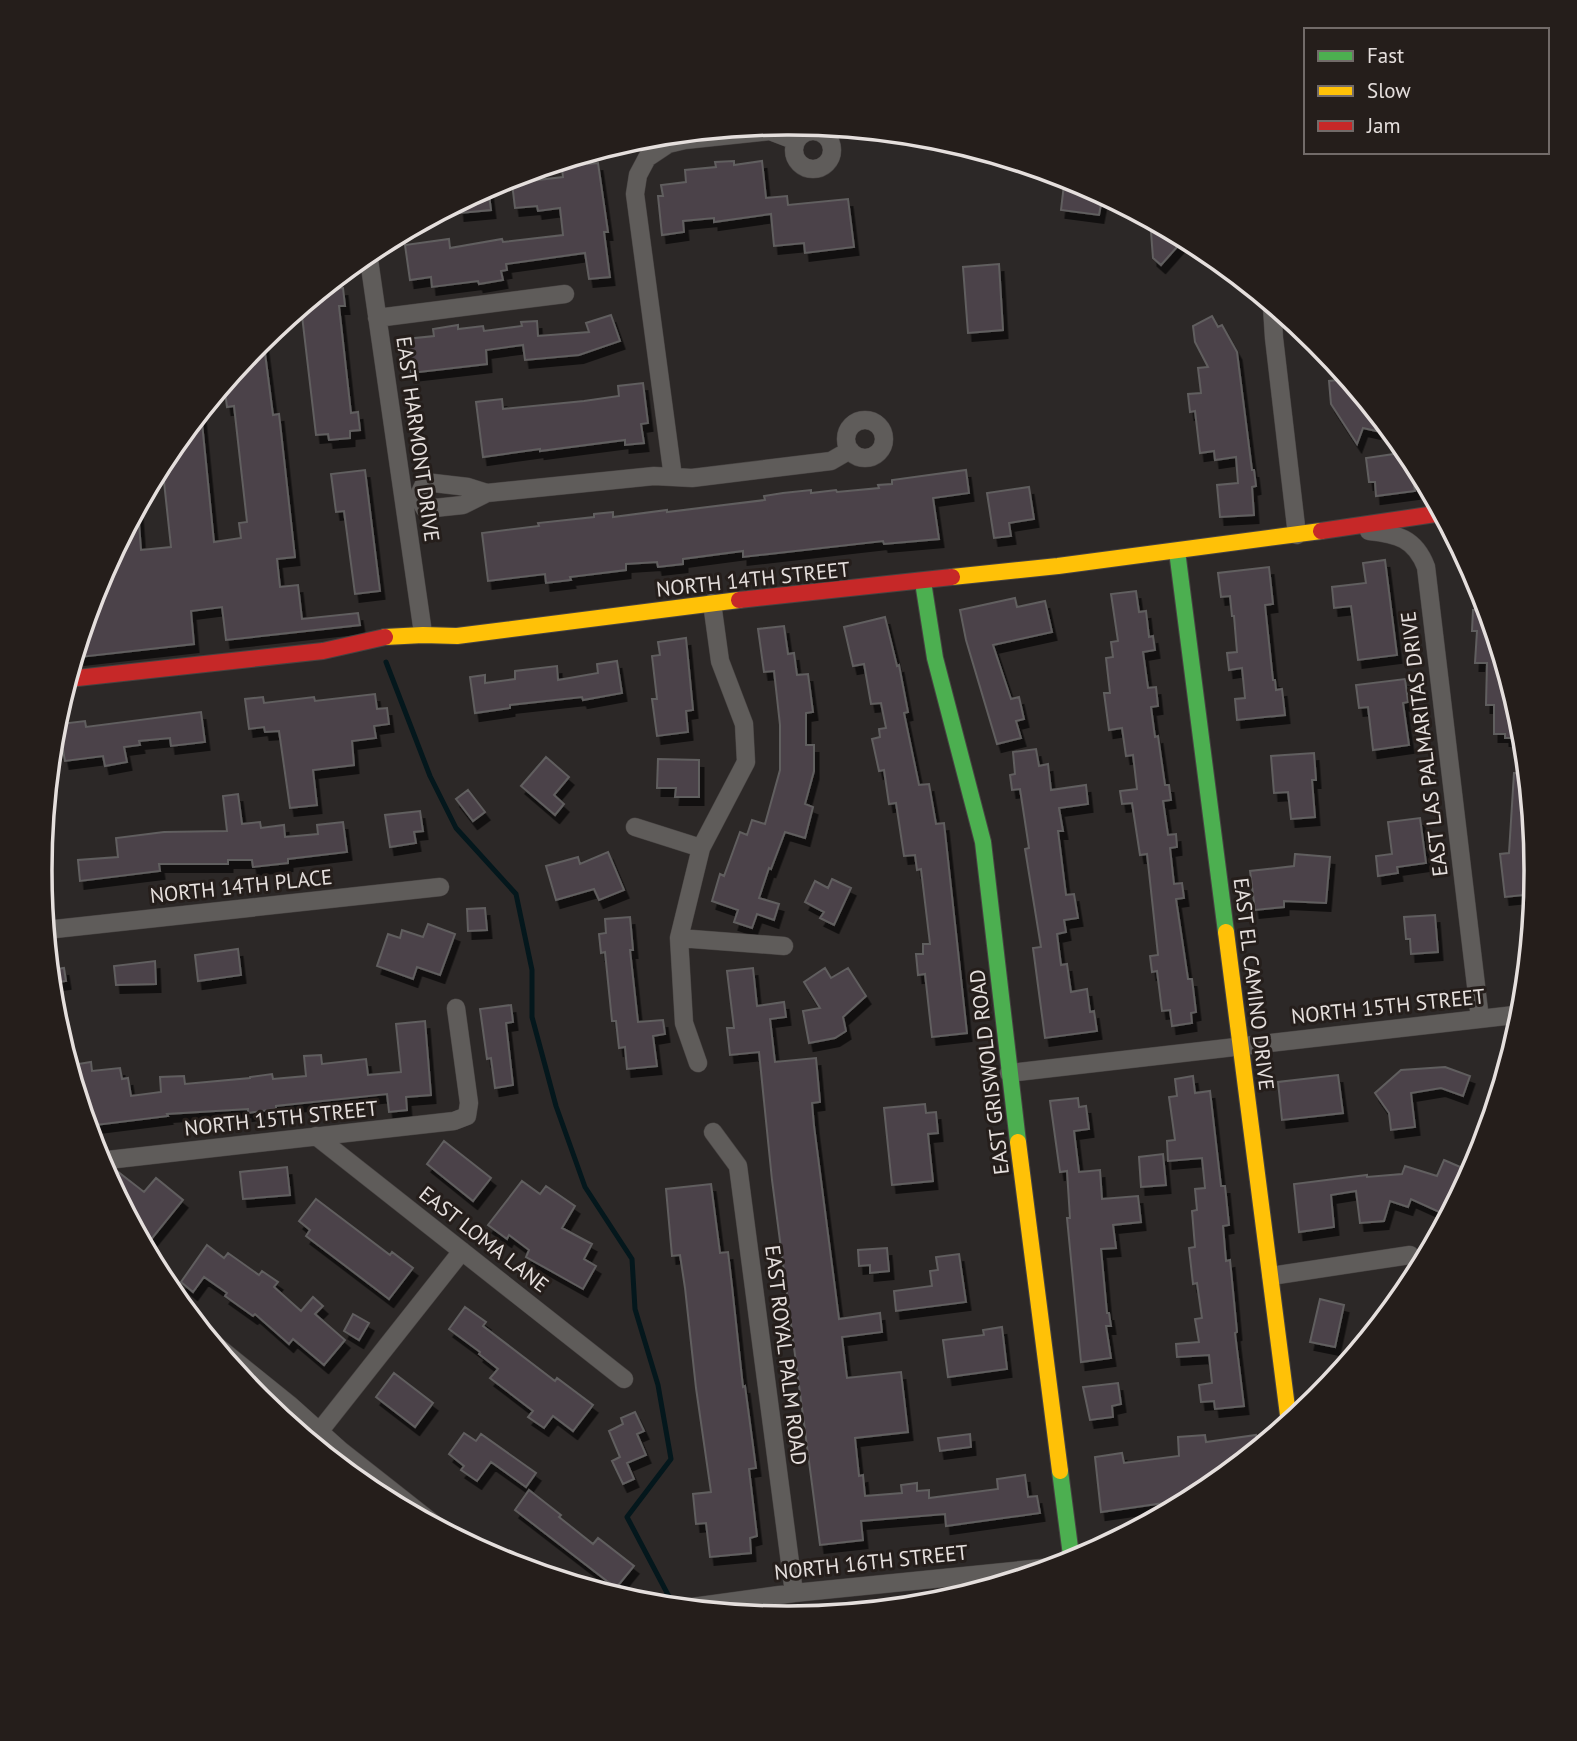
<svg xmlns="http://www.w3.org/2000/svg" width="1577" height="1741" font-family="'PT Sans',sans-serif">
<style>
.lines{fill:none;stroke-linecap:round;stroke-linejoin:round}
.stream{stroke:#04171c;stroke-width:5}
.building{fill:#4c424a;stroke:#615e5f;stroke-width:2;filter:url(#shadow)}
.street-casing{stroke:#474342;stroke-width:19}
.fast-casing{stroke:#474342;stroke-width:18}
.slow-casing{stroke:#474342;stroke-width:18}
.jam-casing{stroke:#474342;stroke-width:18}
.street{stroke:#5f5c5a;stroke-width:18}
.fast{stroke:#4caf50;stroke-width:16}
.slow{stroke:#ffc107;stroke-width:16}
.jam{stroke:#c62828;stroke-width:16}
.labels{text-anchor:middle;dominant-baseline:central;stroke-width:6;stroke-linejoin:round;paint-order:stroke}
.street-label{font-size:21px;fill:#e5dfdd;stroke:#251e1b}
.rim{fill:none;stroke:#e5dfdd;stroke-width:3.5}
</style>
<defs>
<filter id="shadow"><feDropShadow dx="4.5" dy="8" stdDeviation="0" flood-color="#0009"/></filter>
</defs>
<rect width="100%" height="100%" fill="#2c2827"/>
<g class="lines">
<path class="stream" d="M386,662L430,776L456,828L516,894L532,970V1017L556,1106L585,1187L632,1259L635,1309L658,1385L671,1459L627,1517L675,1608"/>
</g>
<path class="building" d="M587,158L588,164L598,163L608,232H604L610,277L589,279L585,253L506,264L507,270L501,271L503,280L479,284L478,281L432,287L431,277L410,280L405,245L449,239L450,248L502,239L503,242L563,235L560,208L538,211L537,206L515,208L512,183L563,177L561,161Z
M734,161V165L762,161L766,198L787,196L788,205L848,199L854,247L805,253L804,243L774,246L771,214L714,222V218L683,221L684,232L662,235L658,196H663L661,185L686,182L685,170L716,167L715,162Z
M1065,176L1098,192L1097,198L1102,199L1099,215L1061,210Z
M488,187L491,210L460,213L459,202Z
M1150,219L1185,238L1161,265L1153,258Z
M999,264L1003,330L968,333L963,267Z
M332,282L333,289L343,288L345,306H339L351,413L358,412L360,430L350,431V438L329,440L328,434L316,435L301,307Z
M611,315L620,341L579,355L525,360L523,345L486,350L487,364L411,373L406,339L434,336L433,329L458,325V329L483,326L484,331L522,326L521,322L537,321L538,336L589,332L586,323Z
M1212,316L1218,327L1222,325L1237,352L1252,470H1254L1256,486L1252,487L1254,515L1220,517L1217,485L1238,483L1236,457L1215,460L1214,451L1200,453L1195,411L1190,412L1188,394L1201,393L1198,368L1208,367L1195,342L1193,326Z
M263,338L273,415L279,414L295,557L277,559L280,587L298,585L302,619L358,613L360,625L226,640L222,607L191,611L194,644L80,657L79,645L97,584L138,509L141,550L171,547L162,463L201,413L214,542L241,538L239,523L247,522L234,406L227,407L224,384Z
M1348,379L1373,409L1376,431L1363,428L1357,444L1331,404L1329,381Z
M643,383L648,423L641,424L644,443L625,445V440L540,451V449L483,457L476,402L502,399L503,409L584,401L619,396L618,386Z
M1408,452L1415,491L1376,496L1375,482H1369L1366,458Z
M365,470L380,591L355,594L344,511L336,512L331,474Z
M966,470L969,493L933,498L939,539L884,544L883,541L743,557V551L683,559V564L658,567L657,562L626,564V570L570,577L571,580L546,583L545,574L488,581L482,533L539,526L538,523L594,517V514L613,512V517L667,510V512L765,500L764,496L783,493L811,490V493L836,490L837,492L879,488L878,485L892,484V480Z
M1029,487L1034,519L1009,523L1011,536L994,538L987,493Z
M1385,560L1397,655L1358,660L1351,606L1334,608L1332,587L1366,583L1363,563Z
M1269,567L1273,604L1265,605L1273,680H1275L1276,690L1282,689L1285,715L1237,720L1235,699L1245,698L1242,668L1229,670L1227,653L1237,652L1234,616H1232L1230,596L1221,597L1218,573Z
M1136,591L1139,612L1146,611L1149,637L1153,636L1155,650L1143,652L1148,688L1156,687L1158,706L1151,707L1155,737L1158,736L1165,785H1169L1171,800L1163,801L1168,835L1176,834L1177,847L1170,848L1174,884L1182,883L1184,898L1176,899L1188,979H1192L1196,1012L1191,1013L1192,1023L1172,1026L1170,1010L1162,1011L1157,971L1152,972L1150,956L1158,955L1147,854L1140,855L1132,803L1122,804L1120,791L1137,789L1133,755L1126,756L1122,728L1109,730L1104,693H1110L1106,658L1113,657L1111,642L1118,641L1111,594Z
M1015,598L1017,607L1045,601L1052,632L993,645L1011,699L1019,697L1024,719L1016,721L1021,738L997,744L966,640L960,610Z
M1473,610L1488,611L1501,655L1500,682H1509L1522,725L1524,738H1505V734H1494V705H1486L1487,663H1475L1477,631H1472Z
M885,617L897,666L899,665L908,712L904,713L919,785L929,784L936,824L944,823L967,1033L932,1037L925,974L918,975L916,954H923V944H930L921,869L917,870L915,855L904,856L896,803L889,804L884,770L879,771L872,739L880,737L879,729L886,728L881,703L871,704L864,664L853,666L844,627Z
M784,626L788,654L794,653L797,675L808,674L813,712L806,713V745H814V771L805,804L813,807L805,838L785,832L771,869L769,868L759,898L779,904L774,920L757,914L752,928L734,922L738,910L712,901L720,874L724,876L740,832L747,835L752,820L765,824L780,770V725L774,671L764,672L758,629Z
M686,638L693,710L686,711L688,732L657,736L652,699H657L652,656L660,655L658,642Z
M617,661L622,693L583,700L582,697L510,705V708L475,713L470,677L485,675V683L515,679V671L557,666L558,680L598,673L597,664Z
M1405,679L1408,702L1403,703L1409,745L1373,750L1368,707L1359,708L1356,685Z
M375,694L377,709L387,708L389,724L374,726L376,738L352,741L354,765L313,770L317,805L290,808L279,731L265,732L264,727L249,729L245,699L263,697L264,703L314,697L315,701Z
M201,712L205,742L171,746L170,738L139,741L140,745L124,747L127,762L105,766L103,756L65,761L63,750L55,752L54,733L61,732L60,724L85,721L86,727Z
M1036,749L1039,766L1048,764L1051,790L1086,785L1088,804L1059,808L1063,831H1058L1066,895L1074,894L1078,918L1064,920L1066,932L1057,934L1061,965L1067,964L1071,992L1087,989L1090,1012L1094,1011L1097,1031L1045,1038L1033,948L1041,947L1025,849L1029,848L1020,789L1012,790L1010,775L1015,774L1013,752Z
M1314,753L1316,780H1312L1315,817L1291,819L1288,792L1274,793L1271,756Z
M546,757L569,777L554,795L564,804L555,815L521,786Z
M658,759L699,760V797H675L676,788H657Z
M1514,773L1527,774L1537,871L1534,894L1505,897L1500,854L1509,853Z
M468,790L485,812L473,821L456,799Z
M238,794L242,824L260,822L261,828L284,825L285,837L318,834L317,825L343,822L347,852L288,859V863L253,867L252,860H228V864H159L160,871L80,881L78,860L118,857L116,838L164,832L227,831L223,796Z
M420,811L423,831L414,832L416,843L390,847L385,815Z
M1420,818L1426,863L1397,867L1398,873L1378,876L1376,856L1392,854L1388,822Z
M608,852L624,890L599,900L594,889L556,900L546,866L578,857L580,864Z
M1295,854L1330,857L1326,903L1284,901V907L1255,910L1250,871L1294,866Z
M832,879L851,888L834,925L820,918L824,912L805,902L815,881L828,888Z
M485,908L487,930L468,931L467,909Z
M1435,915L1438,952L1411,954L1410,939H1406L1404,917Z
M630,917L633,950H630L638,1022L663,1020L665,1034L653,1036L657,1066L627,1069L625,1047L619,1048L616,1021H612L605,952L601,953L599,934L606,933L605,919Z
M428,924L455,934L440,975L417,967L413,979L377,966L388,934L400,938L402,930L423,937Z
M238,949L241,975L198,981L195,955Z
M155,961L156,984L116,985L114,966Z
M64,968L66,981L51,983L50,970Z
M753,968L757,1006L784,1002L786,1017L770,1019L775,1062L816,1058L820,1102L812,1103L814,1126L839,1319L880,1313L882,1332L842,1337L847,1378L901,1372L908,1432L855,1438L859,1476L863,1475L865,1496L902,1493L901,1485L917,1483V1491L929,1490V1498L998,1489L997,1479L1025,1475L1028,1497L1037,1496L1040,1513L946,1526L945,1514L861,1521L863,1540L820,1545L772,1180L759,1052L730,1055L727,1028H734L727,971Z
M825,968L831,978L848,968L866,996L843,1017L846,1031L835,1038L809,1043L803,1011L820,1008L804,982Z
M511,1005L513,1022L506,1023L513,1085L495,1088L491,1058L487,1059L480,1009Z
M425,1021L431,1095L406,1097L407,1110L389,1112L387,1094L276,1106V1109L248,1113V1109L167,1114L168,1116L88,1126L82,1108L78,1064L91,1062L92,1071L120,1068L122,1079L128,1078L131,1096L161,1092L160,1077L184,1076L185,1084L250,1078V1077L272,1074L273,1079L306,1076L304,1056L321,1055L322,1064L366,1059L368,1075L401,1072L396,1024Z
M1445,1067L1470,1076L1463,1096L1441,1088L1411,1093L1415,1127L1391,1130L1389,1113L1375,1093L1401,1070Z
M1338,1075L1343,1113L1282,1120L1278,1082Z
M1193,1076L1195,1093L1210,1091L1221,1186H1225L1229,1225L1223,1226L1226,1261L1230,1260L1237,1332L1235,1333L1244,1406L1215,1409L1214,1401L1201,1402L1199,1385L1212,1383L1209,1355L1177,1357L1176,1344L1199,1342L1195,1319L1202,1318L1197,1283L1193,1284L1189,1248L1195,1247L1192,1211L1197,1210L1195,1189L1205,1188L1202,1158L1168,1161L1167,1141L1175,1140L1169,1097L1177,1096L1175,1079Z
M1078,1098L1079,1107L1086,1106L1089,1129L1074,1131L1079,1172L1100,1170L1102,1199L1138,1196L1141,1222L1113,1225L1116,1248L1101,1249L1107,1313H1109L1111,1326H1106L1111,1358L1081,1362L1067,1218H1070L1067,1171L1060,1172L1050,1101Z
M925,1104L926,1113L936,1112L938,1133L928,1134L933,1181L892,1185L884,1108Z
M444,1141L491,1178L473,1201L427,1164Z
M1163,1154L1166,1185L1141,1187L1139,1157Z
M1444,1160L1472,1172L1448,1216L1411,1199L1408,1207L1390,1201L1384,1221L1360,1223L1356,1191L1331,1195L1334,1227L1299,1232L1294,1184L1367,1175V1177L1402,1174L1405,1166L1437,1176Z
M287,1167L290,1195L243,1199L240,1172Z
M117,1171L144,1192L156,1178L183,1200L145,1247L110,1181Z
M522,1181L540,1194L546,1186L575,1206L562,1228L592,1244L584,1259L596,1266L583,1289L526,1257L529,1250L509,1235L507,1239L488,1225Z
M711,1184L720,1253L728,1252L732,1286L743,1387L745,1386L756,1468L749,1469L757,1536L750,1538L751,1553L710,1557L706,1523L696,1524L693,1494L711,1492L696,1388L685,1288L680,1255L672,1256L666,1189Z
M316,1199L390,1255L392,1252L413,1268L389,1299L306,1236L310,1230L299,1221Z
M207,1245L224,1258L228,1253L259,1275L262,1271L278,1282L274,1287L301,1311L313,1297L323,1306L315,1314L345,1340L324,1365L293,1339L289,1344L255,1314L253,1316L225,1296L227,1293L204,1277L193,1292L181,1282Z
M887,1248L889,1271L870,1273V1265L859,1266L858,1250Z
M959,1254L966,1302L896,1311L894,1291L932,1286L930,1271L938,1270L936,1257Z
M1320,1299L1344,1305L1335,1347L1310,1342Z
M465,1307L486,1322L483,1326L555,1381L557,1378L593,1405L573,1431L553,1416L544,1428L528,1417L533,1411L490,1378L498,1369L479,1354L480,1352L449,1329Z
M353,1314L369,1323L359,1340L344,1331Z
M1002,1327L1007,1369L948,1377L943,1340L984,1335L983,1330Z
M394,1373L433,1403L415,1427L376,1397Z
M1118,1383L1121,1404L1112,1406L1113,1417L1090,1420L1083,1387Z
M635,1412L644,1431L637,1434L646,1455L627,1463L634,1479L623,1484L612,1461L620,1457L609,1431L623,1424L621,1418Z
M464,1433L476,1441L481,1434L536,1473L526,1487L491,1462L477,1481L461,1470L464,1466L449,1454Z
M970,1434L971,1447L940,1451L938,1438Z
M1205,1435L1206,1442L1256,1435L1258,1449L1204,1493L1192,1499L1101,1512L1095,1457L1122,1453L1124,1463L1179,1456L1178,1437Z
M529,1490L561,1515L559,1517L593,1544L598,1538L634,1566L616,1588L515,1510Z"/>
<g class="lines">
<g class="street-casing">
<path id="street" d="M794 150a19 19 0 1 1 38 0a19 19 0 1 1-38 0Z
M368,253L423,633
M1272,307L1274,338L1297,535
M377,318L565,294
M846 439a19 19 0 1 1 38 0a19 19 0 1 1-38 0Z
M673,477L635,194L638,175L647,158L668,144L685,140L770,131L796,141
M418,497L425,509L463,505L487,493L654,476L692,478L831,461L850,450
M418,497L425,482L468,487L487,493
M1369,531C1397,534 1415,538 1426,567L1480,1019
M635,827L701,848
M46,930L440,887
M679,938L784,946
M698,1063L684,1023L679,938L701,848L746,762L744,724L720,661L712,603
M1009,1073L1523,1014
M713,1132L738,1166L794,1593
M316,1136L624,1379
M99,1161L454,1121L467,1116L469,1103L456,1008
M1271,1276L1410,1255
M213,1343L291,1406L340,1450L439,1528
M311,1442L462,1251
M685,1608L794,1593L1062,1566"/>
</g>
<g class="fast-casing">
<path id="fast" d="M1177,551L1226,932
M923,582L935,658L983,842L1018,1142
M1060,1471L1072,1563"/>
</g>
<g class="slow-casing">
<path id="slow" d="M952,577L1058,566L1321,531
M385,637L423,635L457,636L739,600
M1226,932L1289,1423
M1018,1142L1060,1471"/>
</g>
<g class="jam-casing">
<path id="jam" d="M1321,531L1442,513
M739,600L952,577
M68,679L323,651L385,637"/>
</g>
<use href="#street" class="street"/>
<use href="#fast" class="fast"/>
<use href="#slow" class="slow"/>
<use href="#jam" class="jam"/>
</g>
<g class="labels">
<g class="street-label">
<text transform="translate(418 439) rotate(82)">EAST HARMONT DRIVE</text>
<text transform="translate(753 579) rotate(-6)">NORTH 14TH STREET</text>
<text transform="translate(1424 744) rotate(-97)">EAST LAS PALMARITAS DRIVE</text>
<text transform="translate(241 886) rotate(-6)">NORTH 14TH PLACE</text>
<text transform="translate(1254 984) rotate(83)">EAST EL CAMINO DRIVE</text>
<text transform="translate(1388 1006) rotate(-6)">NORTH 15TH STREET</text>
<text transform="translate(989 1072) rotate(-97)">EAST GRISWOLD ROAD</text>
<text transform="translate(281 1118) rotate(-6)">NORTH 15TH STREET</text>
<text transform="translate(484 1239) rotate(38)">EAST LOMA LANE</text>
<text transform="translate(786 1355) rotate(83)">EAST ROYAL PALM ROAD</text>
<text transform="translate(871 1562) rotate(-6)">NORTH 16TH STREET</text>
</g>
</g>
<path d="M0 0H1577V1741H0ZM787 135H789A735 735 0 0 1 1524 870V871A735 735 0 0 1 789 1606H787A735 735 0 0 1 52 871V870A735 735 0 0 1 787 135Z" fill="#251e1b" fill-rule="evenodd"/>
<path class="rim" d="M787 135H789A735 735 0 0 1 1524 870V871A735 735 0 0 1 789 1606H787A735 735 0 0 1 52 871V870A735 735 0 0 1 787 135Z"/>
<rect x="1304" y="28" width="245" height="126" fill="#251e1b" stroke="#726b69" stroke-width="2"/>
<rect x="1318" y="51" width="35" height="10" fill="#4caf50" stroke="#726b69" stroke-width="2"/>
<text x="1367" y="63" font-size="21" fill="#e5dfdd">Fast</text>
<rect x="1318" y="86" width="35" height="10" fill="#ffc107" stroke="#726b69" stroke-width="2"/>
<text x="1367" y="98" font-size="21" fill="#e5dfdd">Slow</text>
<rect x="1318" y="121" width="35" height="10" fill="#c62828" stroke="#726b69" stroke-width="2"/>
<text x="1367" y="133" font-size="21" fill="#e5dfdd">Jam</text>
</svg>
